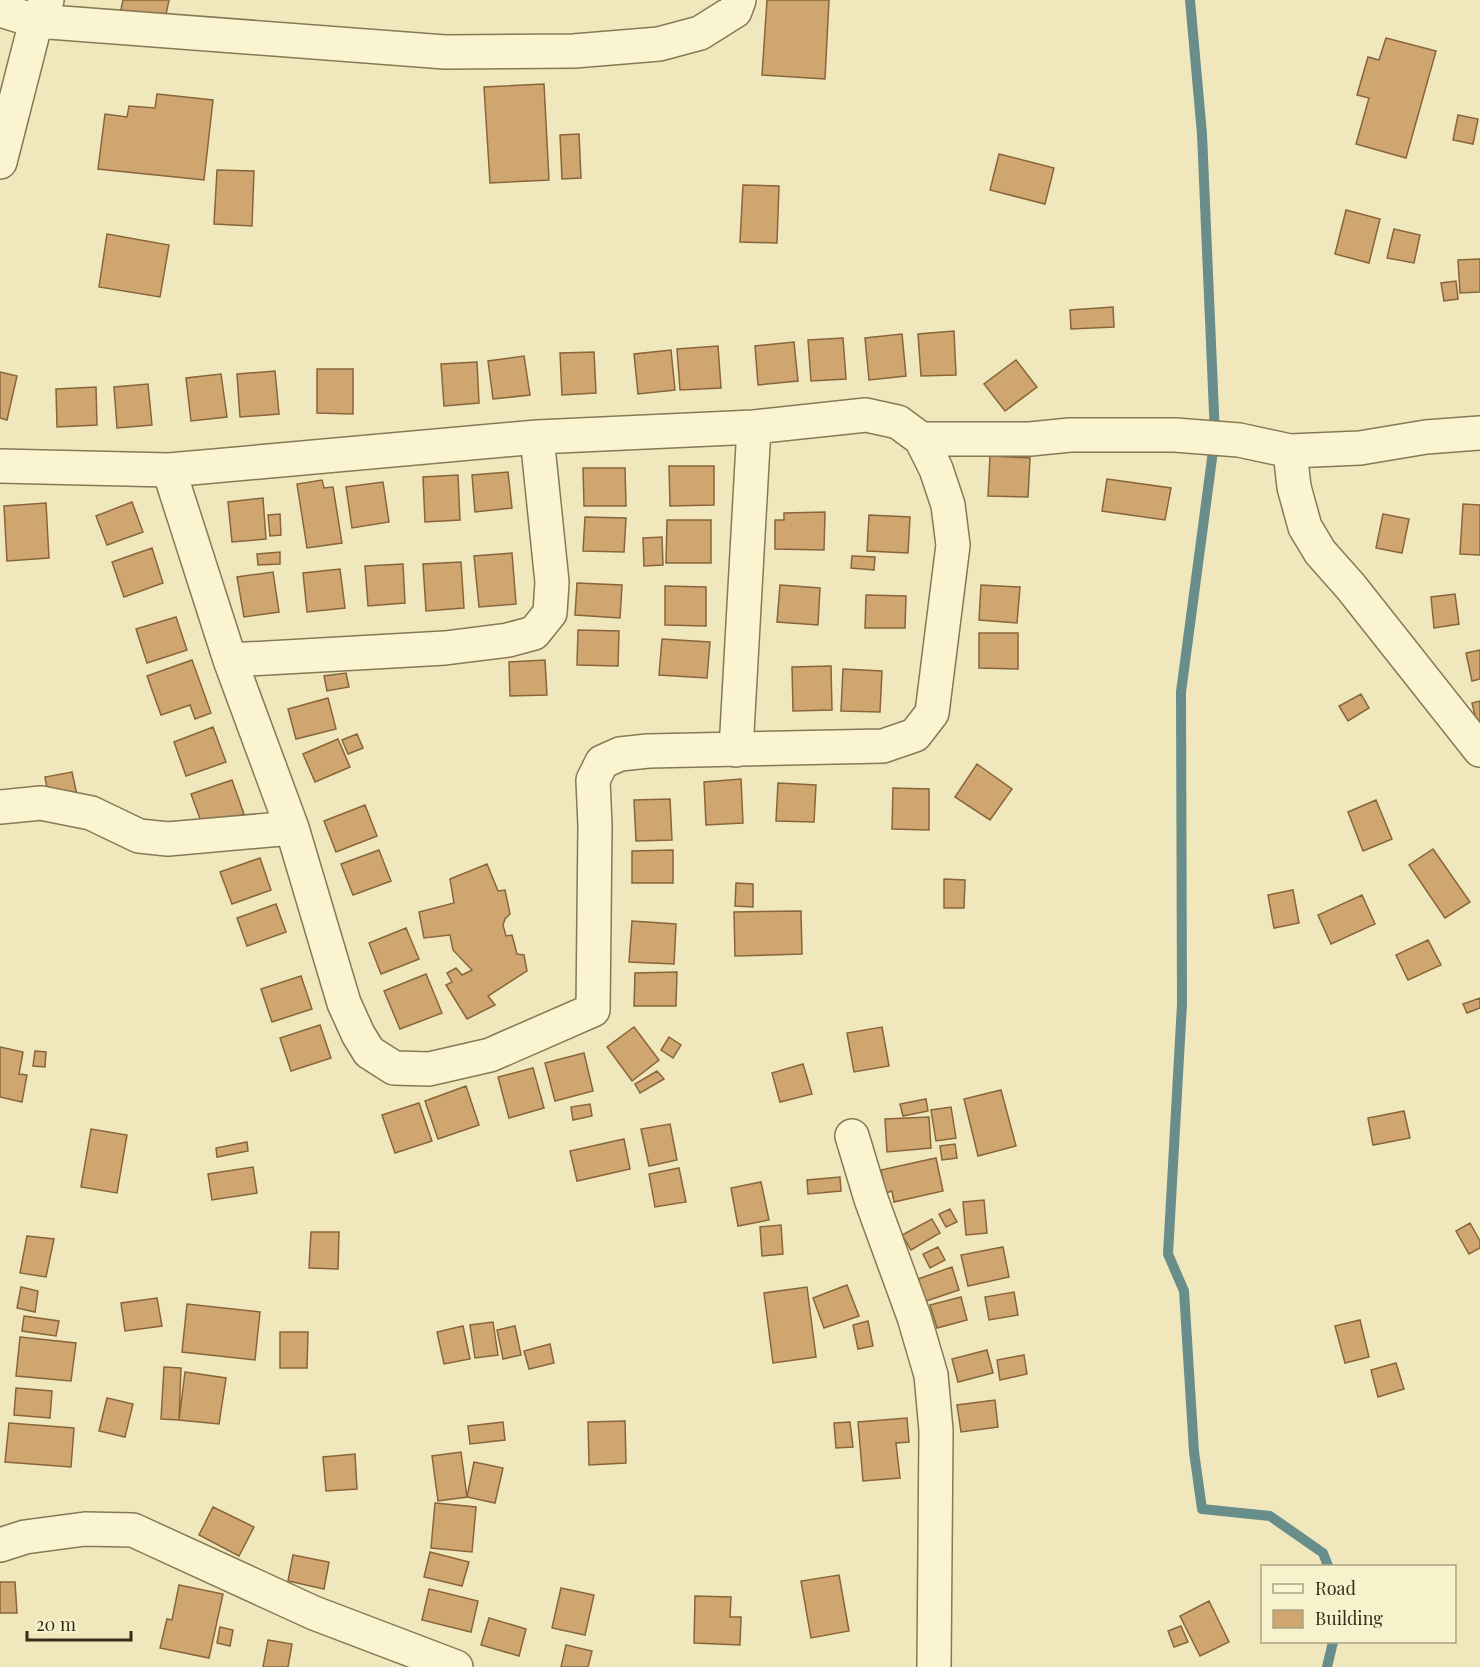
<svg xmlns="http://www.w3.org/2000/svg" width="1480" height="1667" font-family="'Playfair Display',serif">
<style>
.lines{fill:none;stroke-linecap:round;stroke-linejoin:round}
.stream{stroke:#688e8b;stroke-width:10}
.building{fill:#d0a670;stroke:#88653a;stroke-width:1.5}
.minor-casing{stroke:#887855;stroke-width:36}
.minor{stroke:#faf4d0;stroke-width:33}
</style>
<rect width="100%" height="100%" fill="#f0e8bc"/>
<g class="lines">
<path class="stream" d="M1190,0L1202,134L1215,436L1181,692L1182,1004L1168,1254L1184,1291L1194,1452L1202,1509L1270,1516L1323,1553L1328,1566
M1327,1667L1333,1642"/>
</g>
<path class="building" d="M123,0H169L164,24L120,14Z
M767,0H829L825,79L762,75Z
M1386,38L1436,51L1406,158L1356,144L1369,98L1357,95L1368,57L1379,60Z
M544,84L549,180L490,183L484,87Z
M157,94L213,100L204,180L98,169L105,114L127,117L129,106L155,108Z
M1458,115L1478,119L1473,144L1453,140Z
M579,134L581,178L562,179L560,135Z
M999,154L1054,168L1045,204L990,190Z
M217,170L254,171L252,226L214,224Z
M743,185L779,186L777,243L740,242Z
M1346,210L1380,219L1369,263L1335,254Z
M1394,229L1420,235L1414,263L1387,258Z
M107,234L169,245L160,297L99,287Z
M1480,259V292L1460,293L1458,260Z
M1456,281L1458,299L1444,301L1441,283Z
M1113,307L1114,327L1071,329L1070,310Z
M954,331L956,375L921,376L918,334Z
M902,334L906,376L869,380L865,338Z
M843,338L846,379L811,381L808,340Z
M794,342L798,381L758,385L755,346Z
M718,346L721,388L680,390L677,349Z
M671,350L675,390L638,394L634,354Z
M594,352L596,393L562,395L560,353Z
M524,356L530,395L493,399L488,361Z
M1016,360L1037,387L1005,411L984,384Z
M477,362L479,403L444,406L441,364Z
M317,369H353V414L317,413Z
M275,371L279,414L240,417L237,374Z
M0,372L17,376L7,420L0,418Z
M221,374L227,417L191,421L186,378Z
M148,384L152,425L117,428L114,387Z
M96,387L97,425L57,427L56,389Z
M990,456L1030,458L1028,497L988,496Z
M669,466H714V505L670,506Z
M583,468H625L626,506H584Z
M508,472L512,508L475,512L472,475Z
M458,475L460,520L425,522L423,477Z
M1107,479L1171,488L1165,520L1102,511Z
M322,480L324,488L333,487L342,543L307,548L297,484Z
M383,482L389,522L352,528L346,487Z
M263,498L266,539L232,542L228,502Z
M132,502L143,532L107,545L96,516Z
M46,503L49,558L7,561L4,506Z
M1463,504L1480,505V555L1460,554Z
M825,512L824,550L775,549V520H784V513Z
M280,514L281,535L270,536L268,515Z
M1383,514L1409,519L1402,553L1376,548Z
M869,515L910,517L908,553L867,551Z
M585,517L626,518L624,552L583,551Z
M667,520H711V563H666Z
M662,537L663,565L644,566L643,538Z
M152,548L163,583L124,597L112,562Z
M280,552V564L258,565L257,554Z
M512,553L516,604L479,607L474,556Z
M852,556L875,557L874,570L851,568Z
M461,562L464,608L426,611L423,564Z
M403,564L405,603L368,606L365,566Z
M340,569L345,608L307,612L303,573Z
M273,572L279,612L244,617L237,577Z
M577,583L622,585L620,618L575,615Z
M780,585L820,588L818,625L777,622Z
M981,585L1020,587L1017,623L979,620Z
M665,586L706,587V626L665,625Z
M1455,594L1459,624L1434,628L1431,597Z
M866,595L906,596L905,628H865Z
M176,617L187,650L147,663L136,629Z
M578,630L619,631L618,666L577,665Z
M979,633H1018V669L979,668Z
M662,639L710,642L707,678L659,675Z
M1480,650V679L1472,681L1466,653Z
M192,660L211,713L195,719L190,705L161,715L147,676Z
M545,660L547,695L510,696L509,662Z
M831,666L832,710L793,711L792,667Z
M843,669L882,671L880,712L841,711Z
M346,673L349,687L327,691L324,676Z
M1361,694L1369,708L1348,721L1339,706Z
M328,698L336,729L296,739L288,709Z
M1480,701V731H1479L1472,703Z
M213,727L226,762L186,776L174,742Z
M357,734L363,748L348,754L342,740Z
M338,739L350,767L315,782L303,754Z
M977,764L1012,789L990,820L955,797Z
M72,772L77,795L49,800L45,777Z
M741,779L743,823L706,825L704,782Z
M232,780L244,814L203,827L191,794Z
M778,783L816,785L814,822L776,821Z
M893,788L929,789V830L892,829Z
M670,799L672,840L636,841L634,800Z
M1376,800L1392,839L1363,851L1348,812Z
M365,805L377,836L336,852L324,821Z
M1433,849L1470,902L1445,918L1409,865Z
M379,850L391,881L353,895L341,864Z
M673,850V883H632V851Z
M260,858L271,890L232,904L220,872Z
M487,864L498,891L505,890L510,914L505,919L503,925L506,936L512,935L517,954L524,955L527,971L488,996L495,1005L467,1019L446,985L452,982L447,973L456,968L462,975L472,970L453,950L450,935L424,938L419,912L454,903L450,879Z
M944,879L965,880L964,908H944Z
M736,883L753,884V907L735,906Z
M1293,890L1299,923L1274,928L1268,895Z
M1362,895L1375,924L1331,944L1318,915Z
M276,904L286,932L247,946L237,918Z
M801,911L802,954L735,956L734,912Z
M632,921L676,924L674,964L629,962Z
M406,928L419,959L381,974L369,943Z
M1428,940L1441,965L1408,980L1396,955Z
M677,972L676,1006H634L635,973Z
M426,974L442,1013L400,1029L384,991Z
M301,976L312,1009L272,1022L261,989Z
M1480,998V1008L1467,1013L1463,1004Z
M320,1025L331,1058L291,1071L280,1038Z
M634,1027L659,1060L632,1081L607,1047Z
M882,1027L889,1066L854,1072L847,1033Z
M669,1037L681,1045L673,1058L661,1050Z
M0,1047L23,1052L19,1074L27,1075L22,1102L0,1097Z
M35,1051L46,1052L45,1067L33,1066Z
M584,1053L593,1091L555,1101L545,1063Z
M803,1064L812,1094L780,1102L772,1073Z
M533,1068L544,1108L509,1118L498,1077Z
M657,1071L664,1079L640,1093L635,1084Z
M466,1086L479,1125L438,1139L425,1101Z
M1001,1090L1016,1146L978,1156L964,1099Z
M926,1099L928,1111L903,1116L900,1104Z
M419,1103L432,1141L395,1153L382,1115Z
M590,1104L592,1116L573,1120L571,1107Z
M951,1107L956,1138L936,1141L931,1110Z
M1404,1111L1410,1138L1373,1145L1368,1118Z
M929,1117L931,1148L887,1152L885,1119Z
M670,1124L677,1160L649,1166L641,1129Z
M91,1129L127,1135L117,1193L81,1187Z
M624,1139L630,1169L577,1181L570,1151Z
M247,1142L248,1151L217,1157L216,1148Z
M955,1144L957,1158L942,1160L940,1146Z
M936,1158L943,1191L894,1202L892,1191L886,1193L881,1170Z
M253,1167L257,1193L212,1200L208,1174Z
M679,1168L686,1202L655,1207L649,1174Z
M840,1177L841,1191L808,1194L807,1180Z
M761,1182L769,1220L738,1226L731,1188Z
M984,1200L987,1233L966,1235L963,1202Z
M950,1209L957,1222L946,1227L939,1214Z
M932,1219L940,1233L911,1250L902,1235Z
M1470,1223L1480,1241V1248L1469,1254L1456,1231Z
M781,1225L783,1254L762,1256L760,1227Z
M311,1232H339L338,1269L309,1268Z
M27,1236L54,1239L46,1277L20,1273Z
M938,1247L945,1260L930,1268L923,1254Z
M1003,1247L1009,1277L968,1286L961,1255Z
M952,1267L959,1290L926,1301L918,1279Z
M847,1285L859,1316L824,1328L813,1298Z
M21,1287L38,1291L35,1312L17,1308Z
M807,1287L816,1357L773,1363L764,1293Z
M1014,1292L1018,1315L989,1320L985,1297Z
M961,1297L967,1320L937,1328L930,1305Z
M157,1298L162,1326L125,1331L121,1303Z
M187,1304L260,1312L255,1360L182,1352Z
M24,1316L59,1321L56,1336L22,1331Z
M1360,1320L1369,1357L1345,1363L1335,1326Z
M868,1321L873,1346L858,1349L853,1325Z
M493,1322L498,1355L475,1358L470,1325Z
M463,1326L470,1359L444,1364L437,1332Z
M515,1326L521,1355L503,1359L497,1330Z
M280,1332H308L307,1368H280Z
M20,1337L76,1343L71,1381L16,1376Z
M550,1344L554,1363L529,1369L524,1351Z
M987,1350L993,1373L958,1382L952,1359Z
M1024,1355L1027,1374L1000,1380L997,1360Z
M1396,1363L1404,1389L1378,1397L1371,1370Z
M164,1367L181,1368L179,1420L161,1419Z
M185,1372L226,1378L219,1424L179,1420Z
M16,1388L52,1391L50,1418L14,1415Z
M107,1398L133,1404L125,1437L99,1431Z
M995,1400L998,1427L961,1432L957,1405Z
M907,1418L909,1442L896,1443L900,1478L863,1481L858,1422Z
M625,1421L626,1463L589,1465L588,1422Z
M503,1422L505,1440L470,1444L468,1426Z
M850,1422L853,1447L836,1448L834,1423Z
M9,1423L74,1428L71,1467L5,1462Z
M461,1452L467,1497L438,1501L432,1456Z
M355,1454L357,1489L326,1491L323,1457Z
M474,1462L503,1468L495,1503L467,1497Z
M435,1503L476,1507L472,1552L431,1548Z
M213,1507L254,1527L239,1556L199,1535Z
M430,1552L469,1562L462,1586L424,1577Z
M293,1555L329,1562L324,1589L288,1581Z
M839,1575L849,1631L811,1638L801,1581Z
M0,1582H15L17,1613H0Z
M179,1585L223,1594L209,1658L160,1648L167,1619L172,1620Z
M561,1588L594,1595L585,1635L552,1628Z
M429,1589L478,1601L471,1632L422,1620Z
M695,1596L731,1597L730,1617H741L740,1645L694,1643Z
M1209,1601L1229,1642L1200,1656L1180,1616Z
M489,1618L526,1629L519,1656L481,1645Z
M1181,1626L1188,1642L1174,1647L1168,1631Z
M220,1627L233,1630L230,1646L217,1643Z
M268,1640L292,1644L288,1667H263Z
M566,1645L592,1651L588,1667H561Z"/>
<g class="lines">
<g class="minor-casing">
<path id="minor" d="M47,0L36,21L445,52L574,51L659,44L700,33L735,11L739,0
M0,10L36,21L0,162
M921,439H1030L1070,435H1175L1239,440L1290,451L1360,448L1426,437L1480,433
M1290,451L1294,487L1305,527L1320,552L1351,587L1480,750
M0,466L169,470L537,437L754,427L866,415L898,422L921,439L936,469L948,505L953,545L932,713L915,735L883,746L648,751L620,754L602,762L593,780L595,826L593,1010L490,1055L429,1069L394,1068L369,1052L358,1034L344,1003L292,828L230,660L169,470
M230,660L445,648L508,640L534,633L550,613L552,582L537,437
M736,750L754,427
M0,807L41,803L91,813L139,836L168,839L292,828
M852,1136L871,1199L914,1317L931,1375L936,1430L934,1667
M0,1545L25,1537L85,1529L133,1530L314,1613L456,1667"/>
</g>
<use href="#minor" class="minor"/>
</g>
<rect x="1261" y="1565" width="195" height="78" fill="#f7f1cc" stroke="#aaa285" stroke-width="1.5"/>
<rect x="1273" y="1584" width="30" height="9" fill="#faf4d0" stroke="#aaa285" stroke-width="1.5"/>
<text x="1315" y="1595" font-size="18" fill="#362c1b">Road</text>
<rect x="1273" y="1610" width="30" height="18" fill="#d0a670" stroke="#aaa285" stroke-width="1.5"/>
<text x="1315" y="1625" font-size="18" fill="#362c1b">Building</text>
<path d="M27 1631v9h104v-9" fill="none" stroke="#362c1b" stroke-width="3"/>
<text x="36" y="1631" font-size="18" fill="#362c1b" stroke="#f7f1cc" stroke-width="4.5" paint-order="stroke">20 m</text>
</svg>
